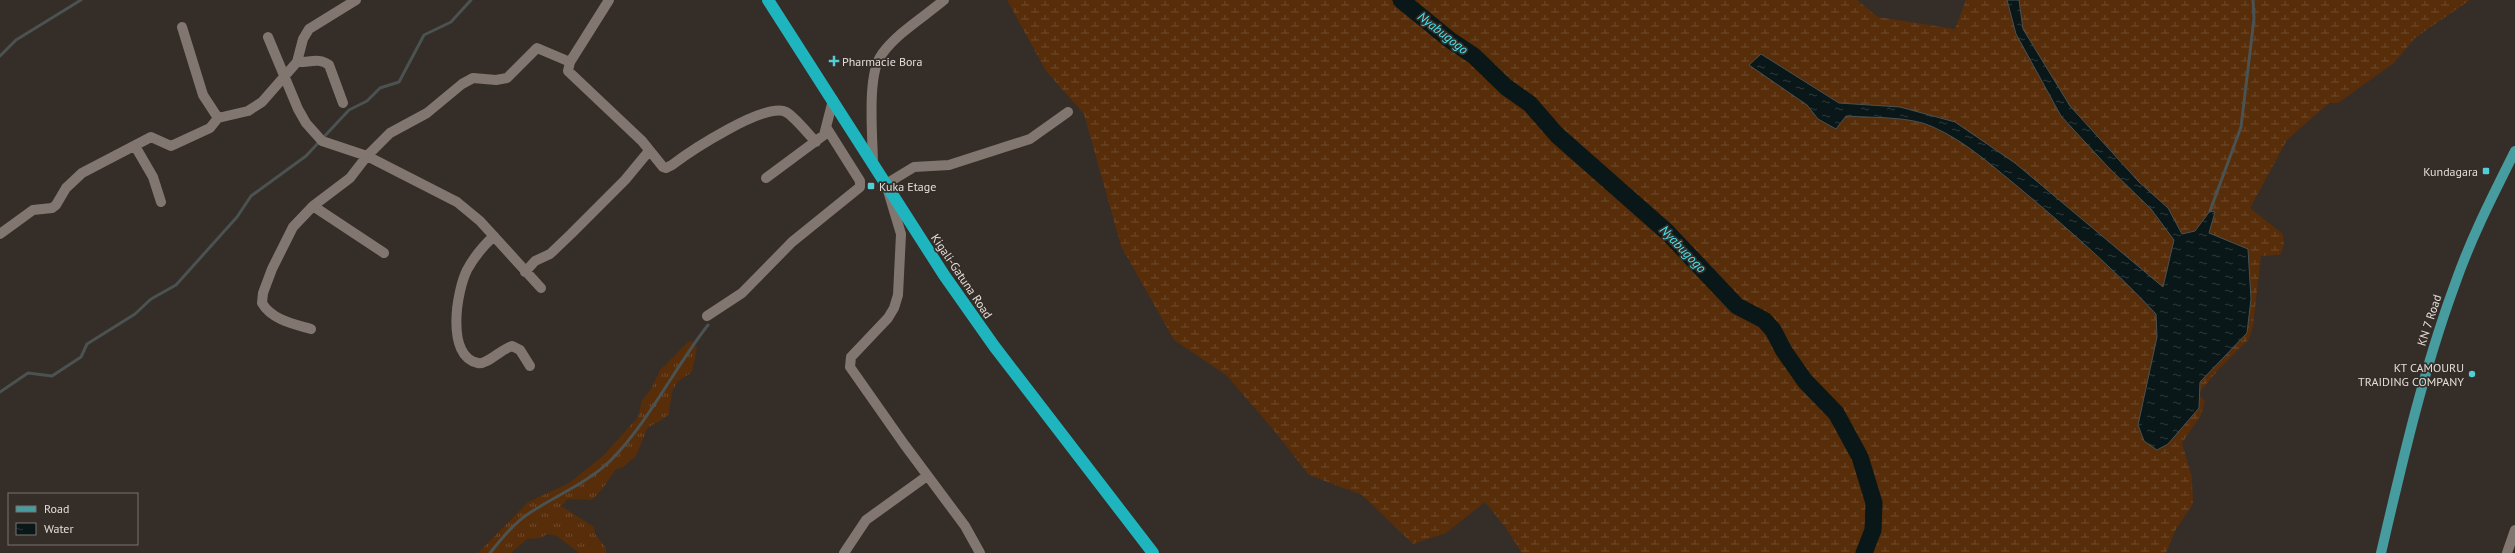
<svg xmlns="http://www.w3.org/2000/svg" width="2515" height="553" font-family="'PT Sans',sans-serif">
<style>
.grass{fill:url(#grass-tufts)}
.wetland{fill:url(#wetland-marsh)}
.water{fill:url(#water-ripples);stroke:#4a5252}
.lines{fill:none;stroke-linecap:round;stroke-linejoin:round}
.stream{stroke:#4a5252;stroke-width:3}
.river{stroke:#091718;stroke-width:17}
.street{stroke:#817770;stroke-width:10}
.primary{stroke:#469c9f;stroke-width:10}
.highway{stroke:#1eb5bf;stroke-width:12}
.poi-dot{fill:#52ccd5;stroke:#352d27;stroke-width:1.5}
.labels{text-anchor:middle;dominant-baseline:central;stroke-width:3.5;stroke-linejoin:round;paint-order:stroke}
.poi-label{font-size:12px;fill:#e3ddda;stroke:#352d27;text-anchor:start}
.street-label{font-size:12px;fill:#e3ddda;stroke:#352d27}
.water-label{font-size:13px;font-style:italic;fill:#48e6f1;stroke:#352d27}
</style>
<defs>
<pattern id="grass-tufts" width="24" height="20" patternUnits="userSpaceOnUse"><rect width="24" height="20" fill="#572d0a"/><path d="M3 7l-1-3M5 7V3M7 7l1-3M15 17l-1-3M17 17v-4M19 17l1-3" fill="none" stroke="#6f4b2d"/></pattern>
<pattern id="wetland-marsh" width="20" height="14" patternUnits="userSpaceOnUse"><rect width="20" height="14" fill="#572d0a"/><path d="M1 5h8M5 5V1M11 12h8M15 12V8" fill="none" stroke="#6f4b2d"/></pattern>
<pattern id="water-ripples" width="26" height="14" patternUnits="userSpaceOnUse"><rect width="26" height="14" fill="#091718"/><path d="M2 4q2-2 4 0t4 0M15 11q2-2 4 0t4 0" fill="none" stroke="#2d3839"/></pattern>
</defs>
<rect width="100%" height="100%" fill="#352d27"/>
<path class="grass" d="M693,341L697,348L692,372L677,382L672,392L669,414C661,422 651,424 647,429L636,456L623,467L616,469L603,488L592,500L568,499L561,506L594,527L595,534L606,548V553H579L557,536L547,534L541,538L527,539L511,553H478L528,502L569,483L604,455L638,417L642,400L651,389L660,370L688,342Z"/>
<path class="wetland" d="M1007,0H1857L1878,17L1955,29L1966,0H2470L2415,38L2394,63L2338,103H2329L2287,140L2250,208L2283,234L2284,245L2280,255L2261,256L2253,326L2249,339L2219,369L2198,394L2205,401L2201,415L2182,443L2192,477L2193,504L2175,531L2166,553H1522L1506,528L1485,502L1446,533L1413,544L1362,495L1309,475L1272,428L1226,375L1174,340L1121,246L1084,114L1046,71Z"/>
<path class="water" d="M2007,0H2019L2023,29L2070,106L2139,182L2168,208L2182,234L2195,231L2210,211L2215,212L2209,233L2248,249L2251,299L2247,333L2200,382L2199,408L2168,444L2157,450L2144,441L2138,425L2157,337L2156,314C2113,268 2066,227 2017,186C1991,165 1965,141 1933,127C1911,116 1871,118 1846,116L1836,129L1818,119L1807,105L1749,65L1761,54L1839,103L1900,107L1955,122L2015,163L2163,287L2174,240L2151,209L2108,167L2061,116L2016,34Z"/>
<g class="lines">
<path class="stream" d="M0,56L16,40L81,0
M2210,211L2241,127L2254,19L2253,0
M0,392L28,373L52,376L81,357L87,344L135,314L151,299L176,285L237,217L251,196L306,156L349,110L367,101L380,88L399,82L424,35L451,22L471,0
M490,553C502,538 515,522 531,512C557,495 587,483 610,461C648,423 675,367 708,325"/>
<path class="river" d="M1401,0L1450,40L1474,56L1506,87L1530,104L1557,135L1667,232L1737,306L1764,320L1773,330L1784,351L1805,381L1836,413L1860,457L1874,503L1873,530L1864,553"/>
<path class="street" d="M609,0L570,62L568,71L642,141L663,167L666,168L672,165C689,152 766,101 786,112C795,117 808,134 816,142
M182,27L203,95L218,118
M268,37L298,109L306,123L322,141L367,156L457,202L480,221L541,288
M297,62C308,63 319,57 329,65L343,103
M135,146L153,177L161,202
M873,165C873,139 866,74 882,54C897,33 924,17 944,0
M766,178L824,135L833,100
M313,206L384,253
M0,234L33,210L52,208L56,205L66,188L82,173L151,137L171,146L210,128L218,118L248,111L262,102L297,62L303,39L309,29L356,0
M494,236C483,246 474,257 467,270C457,290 445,356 478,363C487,365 501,349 512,346L520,350L530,366
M525,272L535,261L550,254L571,234L625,180L649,151
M707,316L742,293L792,242L860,187V181L826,127
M311,329C294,324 272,320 262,303L263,293L272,269L293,227L313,206L350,178L367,156L390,133L427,113L462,84L473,78L496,80L507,78L537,48L570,62
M844,553L866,520L927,476
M980,553L965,526L904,444L850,367L851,357L888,318L894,308L898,295L901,234L886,184L914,167L949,165L1030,139L1068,112
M2507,553L2515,530"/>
<path class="primary" d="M2381,553C2402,463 2423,371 2455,284C2471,238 2493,195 2515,151"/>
<path class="highway" d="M768,0L944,275L994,346L1153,553"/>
</g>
<g class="poi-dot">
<path d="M832 55h4v4h4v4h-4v4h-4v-4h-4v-4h4z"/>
<rect x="2482" y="167" width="8" height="8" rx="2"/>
<rect x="867" y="182" width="8" height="8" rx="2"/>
<circle cx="2472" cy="374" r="4"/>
</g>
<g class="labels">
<g class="poi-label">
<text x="842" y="61">Pharmacie Bora</text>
<text x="2478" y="171" text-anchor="end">Kundagara</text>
<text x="879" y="186">Kuka Etage</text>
<text x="2464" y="367" text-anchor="end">KT CAMOURU<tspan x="2464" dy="14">TRAIDING COMPANY</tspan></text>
</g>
<g class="street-label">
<text transform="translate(962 276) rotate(56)">Kigali-Gatuna Road</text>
<text transform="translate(2429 320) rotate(-72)">KN 7 Road</text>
</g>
<g class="water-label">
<text transform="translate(1443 33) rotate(38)">Nyabugogo</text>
<text transform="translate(1683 249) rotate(46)">Nyabugogo</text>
</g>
</g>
<rect x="8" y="493" width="130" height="52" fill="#352d27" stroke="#7b736f"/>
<rect x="16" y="506" width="20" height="6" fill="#469c9f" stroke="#7b736f"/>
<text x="44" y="513" font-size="12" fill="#e3ddda">Road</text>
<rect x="16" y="523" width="20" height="12" fill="url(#water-ripples)" stroke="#7b736f"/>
<text x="44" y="533" font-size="12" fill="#e3ddda">Water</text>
</svg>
